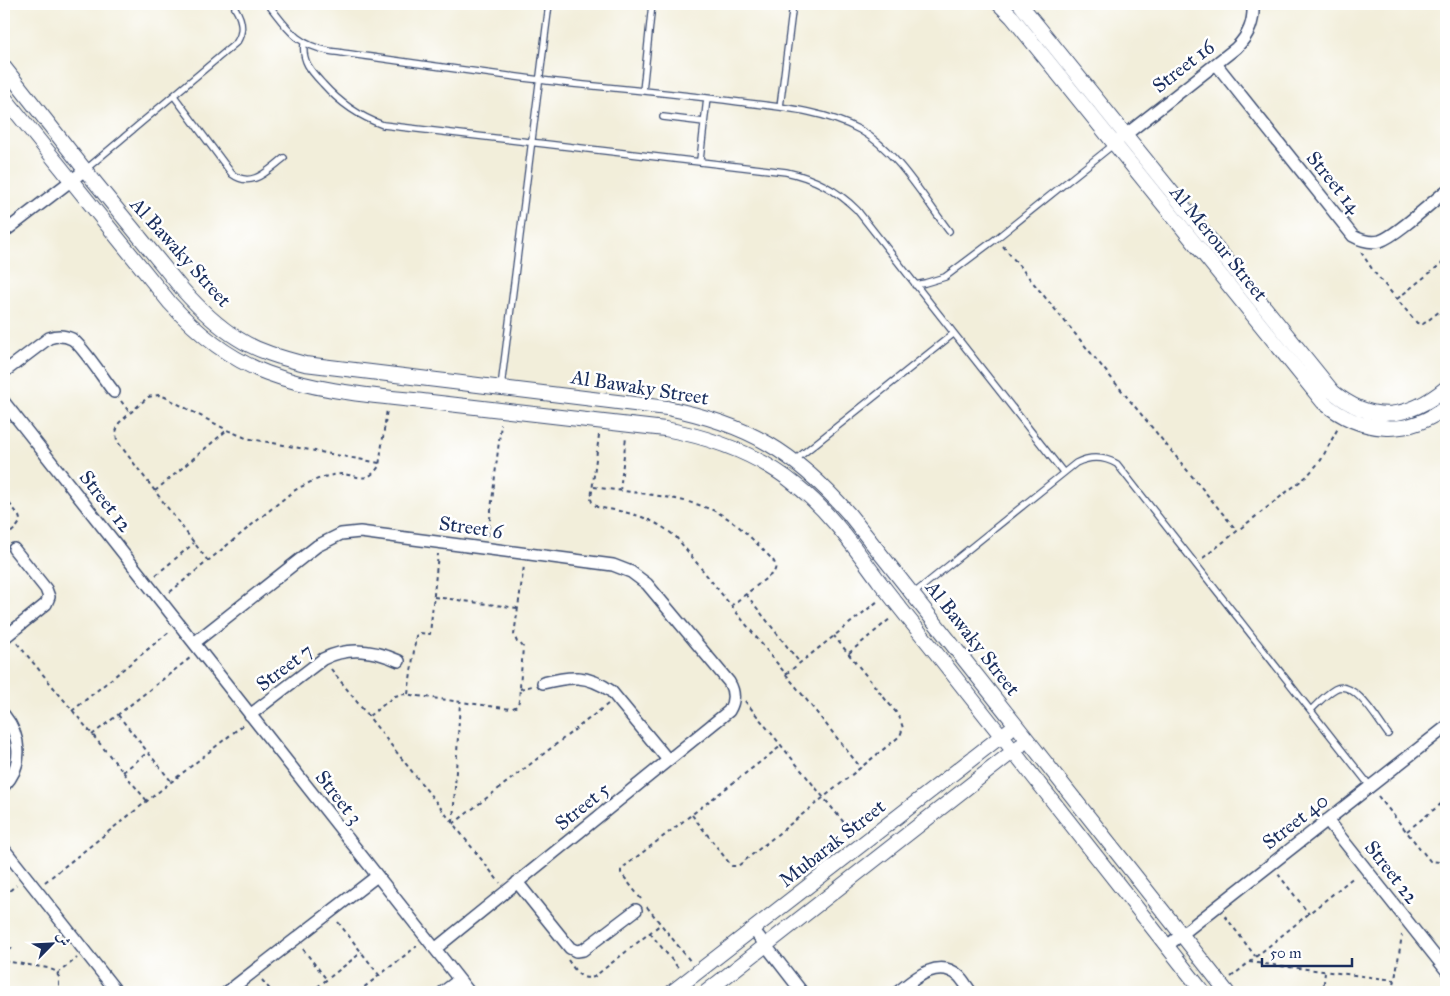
<svg xmlns="http://www.w3.org/2000/svg" width="1450" height="996" font-family="'IM FELL Great Primer',Amiri,serif">
<style>
.lines{fill:none;stroke-linecap:round;stroke-linejoin:round}
.service-casing{stroke:#3b4c71;stroke-width:8}
.minor-casing{stroke:#3b4c71;stroke-width:14}
.tertiary-casing{stroke:#3b4c71;stroke-width:16}
.path{stroke:#3b4c71;stroke-width:2;stroke-dasharray:4 4;stroke-linecap:butt}
.service{stroke:#fff;stroke-width:5.5}
.minor{stroke:#fff;stroke-width:11}
.tertiary{stroke:#fff;stroke-width:14}
.labels{text-anchor:middle;dominant-baseline:central;stroke-width:5;stroke-linejoin:round;paint-order:stroke}
.street-label{font-size:20px;fill:#1b2f5e;stroke:#fff}
</style>
<rect width="100%" height="100%" fill="#fff"/>
<filter id="ink" filterUnits="userSpaceOnUse"><feTurbulence type="fractalNoise" baseFrequency=".02" numOctaves="2"/><feDisplacementMap in="SourceGraphic" scale="10" xChannelSelector="R" yChannelSelector="G"/><feConvolveMatrix kernelMatrix="1 2 1 2 8 2 1 2 1" color-interpolation-filters="sRGB"/></filter>
<filter id="wash" filterUnits="userSpaceOnUse"><feTurbulence type="fractalNoise" baseFrequency=".0096" numOctaves="4" result="noise"/><feDisplacementMap in="SourceGraphic" scale="20" xChannelSelector="R" yChannelSelector="G"/><feGaussianBlur stdDeviation="1.12" result="paint"/><feColorMatrix in="noise" values="0 0 0 0 0 0 0 0 0 0 0 0 0 0 0 0 0 1.4 0 .05"/><feComposite in="paint" operator="in"/></filter>
<g filter="url(#wash)">
<rect width="100%" height="100%" fill="#f2eeda"/>
</g>
<g filter="url(#ink)">
<g class="lines">
<g class="service-casing">
<path id="service" d="M268,4C288,29 295,44 329,51C414,63 499,76 584,85C636,90 687,95 739,102C779,107 823,110 860,130C896,150 924,198 949,231
M304,44C302,62 311,71 323,84C340,103 358,116 383,125L786,172C815,178 837,190 857,210L1063,472
M643,91L652,4
M174,96L232,174C252,189 268,170 284,158
M780,107L793,4
M663,117L704,122
M700,160L707,98
M85,170L237,42C244,31 242,19 235,8
M915,285L925,283L945,277L997,238L1113,145
M501,387L549,4
M795,460L953,334
M913,594L1076,463C1090,456 1103,456 1117,464L1370,786
M1311,710C1318,703 1326,694 1335,689C1354,678 1378,721 1388,734"/>
</g>
<g class="minor-casing">
<path id="minor" d="M1216,64L1353,236C1362,241 1370,243 1380,241C1396,236 1432,202 1446,191
M1119,140L1236,48C1249,35 1254,22 1253,4
M4,232L85,170
M4,372L49,338C57,335 64,335 72,339C82,345 105,381 114,392
M4,402L469,992
M4,638L46,604L49,597L46,589L14,549
M194,643L317,546L341,534L360,532L613,565L631,572L647,584L729,682C735,692 735,701 729,711L435,949
M543,683C570,676 587,674 611,691L668,760
M4,715C21,736 24,765 4,786
M250,715L323,659C349,646 374,650 399,661
M1327,820L1446,970
M4,849L117,992
M517,882L570,948L576,951L583,950L636,910
M753,929L802,992
M1167,946L1446,727
M227,992L377,876
M443,992L459,980
M898,992C914,979 938,957 959,976C963,980 967,987 971,992"/>
</g>
<g class="tertiary-casing">
<path id="tertiary" d="M999,4L1012,17L1323,402C1360,433 1407,438 1446,407
M1020,4L1333,392C1373,424 1408,419 1446,388
M4,67L85,170L182,289C198,307 216,325 237,338C257,351 282,358 305,364L667,408C748,424 795,452 849,514L1227,992
M4,97L170,303C197,333 229,359 267,373C317,392 379,396 431,402C509,411 587,420 665,429C713,438 758,454 796,485C830,512 854,547 879,581C895,602 912,623 929,644C1021,760 1112,876 1203,992
M672,992L1009,730
M706,992L1020,746"/>
</g>
<path class="path" d="M1003,246L1237,531
M1361,252L1374,272L1417,323L1423,324L1426,322L1446,306
M1397,299L1446,260
M121,401L130,413
M599,435L591,499L592,502L597,507C630,513 649,515 676,537L861,768
M594,487C632,493 691,496 724,516C742,527 757,544 772,559C776,564 777,568 773,573L732,605
M155,491L227,430
M620,491L626,437
M4,497C21,519 29,519 4,538
M488,536L501,424
M1203,558L1307,476L1321,460L1338,428
M208,561L117,441L116,432L119,423L148,397L159,395L165,397L227,430L246,438L379,463
M156,575L194,543
M170,592L292,492C307,483 325,474 344,474C351,475 360,479 367,477C372,475 376,471 379,466L387,409
M746,594L800,663
M434,597L518,608
M17,643L147,801
M849,653L891,618
M331,669L500,883
M786,674L878,601
M520,689L532,686
M408,694L416,636L419,633L430,634L438,554
M745,701L854,835
M72,711L169,632
M118,715L171,781
M369,716L395,696L404,694L511,709L517,706L519,701L523,647L520,643L517,642L514,635L524,566
M92,735L190,658
M123,772L148,752
M1378,796L1430,861L1440,862L1446,857
M692,815L730,864L732,866H738L900,736L903,728L899,716L834,636
M453,822L460,702
M453,824L608,704
M1407,831L1446,800
M1278,874L1309,914
M45,882L243,725
M4,896L16,885
M641,899L621,873V869L781,746
M647,907L691,962
M1225,916L1255,956
M338,922L379,975
M650,933L680,970
M303,949L327,980
M4,955L12,948
M568,960C575,970 580,981 594,977L661,924
M4,961L48,968L55,971L59,977V992
M1249,962L1395,980
M57,974L77,958
M1231,977L1355,876
M262,980L272,992
M311,992L362,952
M358,992L417,946
M1323,992L1325,972
M1393,992L1402,935"/>
<use href="#service" class="service"/>
<use href="#minor" class="minor"/>
<use href="#tertiary" class="tertiary"/>
</g>
</g>
<g class="labels">
<g class="street-label">
<text transform="translate(1183 66) rotate(-38)">Street 16</text>
<text transform="translate(1334 182) rotate(51)">Street 14</text>
<text transform="translate(1219 243) rotate(51)">Al Merour Street</text>
<text transform="translate(181 252) rotate(48)">Al Bawaky Street</text>
<text transform="translate(640 387) rotate(9)">Al Bawaky Street</text>
<text transform="translate(106 501) rotate(52)">Street 12</text>
<text transform="translate(471 527) rotate(8)">Street 6</text>
<text transform="translate(973 638) rotate(52)">Al Bawaky Street</text>
<text transform="translate(284 667) rotate(-37)">Street 7</text>
<text transform="translate(339 797) rotate(52)">Street 3</text>
<text transform="translate(582 806) rotate(-39)">Street 5</text>
<text transform="translate(1295 821) rotate(-38)">Street 40</text>
<text transform="translate(832 843) rotate(-38)">Mubarak Street</text>
<text transform="translate(1392 872) rotate(52)">Street 22</text>
</g>
</g>
<rect width="1450" height="996" fill="none" stroke="#fff" stroke-width="20"/>
<g transform="translate(52 944) rotate(66)" stroke="#ffffff" stroke-width="4" paint-order="stroke">
<path d="M0-4L9 19L0 12L-9 19Z" fill="#1b2f5e"/>
<text y="-8" font-size="14" font-weight="bold" text-anchor="middle" fill="#1b2f5e">ش</text>
</g>
<path d="M1262 958v8h90v-8" fill="none" stroke="#1b2f5e" stroke-width="2.5"/>
<text x="1270" y="958" font-size="15" fill="#1b2f5e" stroke="#ffffff" stroke-width="4" paint-order="stroke">50 m</text>
</svg>
